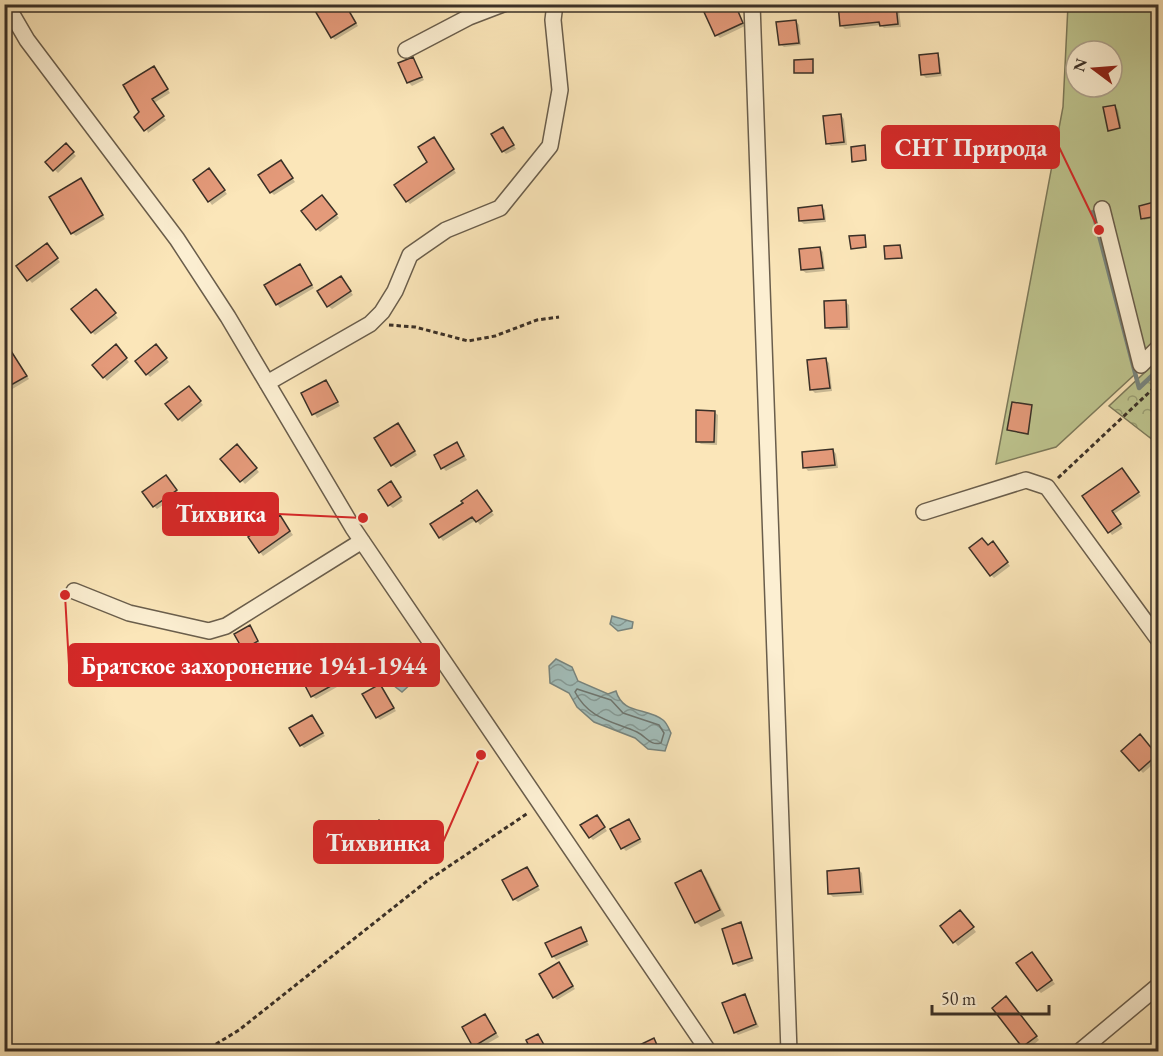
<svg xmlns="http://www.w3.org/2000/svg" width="1163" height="1056" font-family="'EB Garamond',serif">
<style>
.forest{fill:url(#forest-crowns);stroke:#7c7a5b;stroke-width:1.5}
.green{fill:#bec58f;stroke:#7c7a5b;stroke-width:1.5;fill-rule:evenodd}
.water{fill:url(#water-waves);stroke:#78857f;stroke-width:1.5}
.shadow{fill:#0003}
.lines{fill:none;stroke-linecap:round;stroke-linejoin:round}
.shore{stroke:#6e7670;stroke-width:1.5}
.stream{stroke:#78857f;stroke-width:4.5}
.building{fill:#e49a7a;stroke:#3a3027;stroke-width:1.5}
.minor-casing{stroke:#6a5e4c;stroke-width:18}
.path{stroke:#3a3027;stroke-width:3;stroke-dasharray:4.5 3;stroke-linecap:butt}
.minor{stroke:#fcefd2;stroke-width:15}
.leader{fill:none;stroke:#d62828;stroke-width:2}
.callout-dot{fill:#d62828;stroke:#fcefd2;stroke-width:2}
.callout{fill:#d62828;stroke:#d62828;stroke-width:2}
.callout-label{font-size:24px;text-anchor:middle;font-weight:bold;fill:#fff}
</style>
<defs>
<pattern id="forest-crowns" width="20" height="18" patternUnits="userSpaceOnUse" patternTransform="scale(1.5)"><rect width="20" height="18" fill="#bec58f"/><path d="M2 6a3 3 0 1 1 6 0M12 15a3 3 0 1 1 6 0" fill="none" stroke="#9ba075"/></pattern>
<pattern id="water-waves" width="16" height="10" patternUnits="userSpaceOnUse" patternTransform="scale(1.5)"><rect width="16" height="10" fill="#a2bdb9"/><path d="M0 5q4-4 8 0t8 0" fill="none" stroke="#859a96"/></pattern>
</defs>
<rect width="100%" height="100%" fill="#fbe6b9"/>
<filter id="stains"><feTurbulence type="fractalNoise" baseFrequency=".00333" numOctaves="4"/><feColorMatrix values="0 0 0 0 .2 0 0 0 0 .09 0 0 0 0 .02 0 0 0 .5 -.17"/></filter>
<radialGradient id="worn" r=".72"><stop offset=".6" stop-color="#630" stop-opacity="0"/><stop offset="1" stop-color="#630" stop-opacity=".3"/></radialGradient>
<path class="forest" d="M1158,360V444L1109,406Z"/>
<path class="green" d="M1068,5H1158V353L1056,447L996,464L1063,107ZM1076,51H1112V87H1076Z"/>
<path class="water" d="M612,616L633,622L632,628L618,631L610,624Z
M556,659L572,667L578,681L608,694L616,691C623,715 646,707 663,720C667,723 669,729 671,733L665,751L648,749L635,738L594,722L577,707L569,693L550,683L549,666Z
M403,668L413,682L402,692L389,682L390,678Z"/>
<path class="shadow" d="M345,4L358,26L335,40L332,37Z
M735,4L745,26L720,38L717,35Z
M840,4H865L866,10L895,7L899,10L901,27L884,28L881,25L845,29L842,26Z
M1141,4H1158V8L1145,11Z
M796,21L799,25L801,45L784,47L780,44Z
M1158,45V63L1154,46Z
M937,54L940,58L942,76L926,78L922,74Z
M413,59L424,80L412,86L408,82Z
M812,61L814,73H796Z
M157,72L170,93L154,103L166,120L148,133L141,113Z
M1114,106L1118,110L1121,126L1109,129Z
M841,115L844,119L847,145L831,146L827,143Z
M503,128L516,149L506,154L503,151Z
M437,142L456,173L410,204L407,201L429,162Z
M66,145L76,156L58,173L47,162Z
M284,165L295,182L274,195L271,192Z
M213,174L227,194L212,205L195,181Z
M84,183L105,219L76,236L72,233Z
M326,201L339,218L320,232L317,229Z
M1157,203L1158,217L1144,220L1143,218Z
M822,207L825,210L826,222L804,224L800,221Z
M50,249L60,262L32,283L18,267Z
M820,249L823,252L825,271L806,273L802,270Z
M300,266L314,288L280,308L277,304Z
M344,281L353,295L332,309L328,306Z
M99,294L118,318L95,335L92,332Z
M846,302L849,305L850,330H830L826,327Z
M119,350L129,362L107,381L94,365Z
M159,350L169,362L150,377L147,374Z
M10,351L29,379L4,394V355Z
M826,360L829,363L832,391L815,393L812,390Z
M326,382L340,406L317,418L303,393Z
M192,391L203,405L182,422L179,419Z
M1031,406L1029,434L1010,431L1009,429Z
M714,412L718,415L717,445L701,444L697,441Z
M401,428L417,455L396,468L392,465Z
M457,444L467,460L446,471L443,468Z
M241,450L259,472L245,484L222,459Z
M833,450L836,454L838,468L808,471L805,467Z
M1125,473L1141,496L1114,514L1123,528L1112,535L1084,496Z
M169,480L179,494L157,509L154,506Z
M394,487L403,501L393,508L389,505Z
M477,492L494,515L480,525L476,520L443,541L440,537Z
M283,521L293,535L263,556L250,538Z
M988,547H996L1010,566L994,578L991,575Z
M253,631L261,645L248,652L244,649Z
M330,661L344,683L316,699L312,696Z
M380,686L396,711L380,720L377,717Z
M312,717L325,736L304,748L301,745Z
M1143,740L1158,760L1143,773L1123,751Z
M600,820L607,831L593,840L590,837Z
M629,820L642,842L626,851L623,848Z
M527,868L540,890L518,902L514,899Z
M859,870L862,873L864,895L833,897L830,894Z
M701,872L706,877L725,916L701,927L696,922Z
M963,915L976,932L958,946L942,926Z
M740,924L754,961L738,967L735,963Z
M580,929L589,945L556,960L553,956Z
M1035,957L1055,984L1041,993L1038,990Z
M559,964L575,989L557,1000L554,997Z
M745,996L759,1027L738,1035L735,1032Z
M1009,1001L1039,1040L1027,1050L994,1008Z
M485,1016L499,1037L478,1049L474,1046Z"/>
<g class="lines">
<path class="shore" d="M577,689L611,700L623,713L659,725L664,733L661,743C650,746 647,737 637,732C612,721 589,719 575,692Z"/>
<path class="stream" d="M1093,212L1139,388L1158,370"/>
</g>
<path class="building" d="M311,4H345L356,23L331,38Z
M721,4H735L743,23L715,36L704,12Z
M838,4H863V9L896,5L898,24L880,26L879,22L840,26Z
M796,20L799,43L779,45L776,22Z
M938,53L940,73L921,75L919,55Z
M413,57L422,77L407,83L398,63Z
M813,59V73H794V60Z
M154,66L168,89L152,99L164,116L144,131L134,117L139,112L123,85Z
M1115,105L1120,128L1108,131L1103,107Z
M841,114L844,142L826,144L823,116Z
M503,127L514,145L502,152L491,134Z
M434,137L454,169L406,202L394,185L427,162L418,147Z
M66,143L74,152L53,171L45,162Z
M865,145L866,160L852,162L851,147Z
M281,160L293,178L270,193L258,175Z
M209,168L225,190L208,202L193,180Z
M81,178L103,215L71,234L49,197Z
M322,195L337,214L316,230L301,211Z
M1158,201V216L1141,219L1139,206Z
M822,205L824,219L799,221L798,208Z
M865,235L866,247L851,249L849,236Z
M47,243L58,258L27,281L16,266Z
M900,245L902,258L885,259L884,246Z
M820,247L823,268L801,270L799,249Z
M300,264L312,285L276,305L264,285Z
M341,276L351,291L327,307L317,291Z
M96,289L116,313L91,333L71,309Z
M846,300L847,327L825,328L824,301Z
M4,340L27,376L4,389Z
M116,344L127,358L103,378L92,365Z
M156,344L167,358L146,375L135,361Z
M826,358L830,388L810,390L807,360Z
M326,380L338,402L312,415L301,393Z
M189,386L201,401L178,420L165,404Z
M1012,402L1032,405L1028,434L1007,430Z
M696,410L715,411L714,442H696Z
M398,423L415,451L391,466L374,438Z
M457,442L464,456L441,469L434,455Z
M237,444L257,468L240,482L220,459Z
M833,449L835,465L803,468L802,452Z
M1122,468L1139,492L1112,511L1121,524L1108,533L1082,496Z
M166,475L177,490L153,507L142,492Z
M391,481L401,497L388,506L378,490Z
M477,490L492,511L476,522L472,517L439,538L430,524L463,503L461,501Z
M280,515L290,531L259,553L248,537Z
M982,538L988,545L993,541L1008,562L990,576L969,548Z
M250,625L258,641L243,650L234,634Z
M330,659L342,680L311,697L300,676Z
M380,684L394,708L376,718L362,694Z
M312,715L323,733L300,746L289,728Z
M1140,734L1157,755L1139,771L1121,751Z
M597,815L605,827L589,838L580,825Z
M629,819L640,839L621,849L610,829Z
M379,820L392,833L376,848L364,834Z
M527,867L538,886L513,900L502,880Z
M859,868L861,892L828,894L827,871Z
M701,870L720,910L695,923L675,883Z
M960,910L974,927L953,943L940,926Z
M741,922L752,958L733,964L722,929Z
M581,927L587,941L552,957L545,943Z
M1032,952L1052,980L1037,991L1016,963Z
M559,962L573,986L553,998L539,974Z
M745,994L756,1024L734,1033L722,1003Z
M1006,996L1037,1036L1022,1047L992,1008Z
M485,1014L496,1033L473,1047L462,1027Z
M538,1034L548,1052H532L526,1040Z
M654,1038L660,1052H625Z"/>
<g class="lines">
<g class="minor-casing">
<path id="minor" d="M6,4L27,40L177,239L228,317L353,528L709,1052
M752,4L789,1052
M406,50L469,17L503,4
M1102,209L1141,365L1158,348
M267,383L370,324L382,312L395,291L410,255L446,230L500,208L550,146L560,90L553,20L555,4
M924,512L1026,480L1047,487L1158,639
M74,591L129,613L209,631L226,626L362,541
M1079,1052L1158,986"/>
</g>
<path class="path" d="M389,325L415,327L468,341L495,336L537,320L559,317
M1058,478L1158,384
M203,1052L239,1030L427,881L528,813"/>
<use href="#minor" class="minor"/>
</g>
<path class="leader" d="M1099 230L1059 147M363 518L278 514M65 595L69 665M481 755L443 842"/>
<g class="callout-dot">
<circle cx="1099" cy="230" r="6"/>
<circle cx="363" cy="518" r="6"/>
<circle cx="65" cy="595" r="6"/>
<circle cx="481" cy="755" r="6"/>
</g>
<g class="callout">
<rect x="882" y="126" width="177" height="42" rx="6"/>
<rect x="163" y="493" width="115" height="42" rx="6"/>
<rect x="69" y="644" width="370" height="42" rx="6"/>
<rect x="314" y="821" width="129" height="42" rx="6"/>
</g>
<g class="callout-label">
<text x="971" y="156">СНТ Природа</text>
<text x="221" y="522">Тихвика</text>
<text x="254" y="674">Братское захоронение 1941-1944</text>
<text x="378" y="851">Тихвинка</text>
</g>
<rect width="1163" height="1056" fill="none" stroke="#fbe6b9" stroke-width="24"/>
<rect x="6" y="6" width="1151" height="1044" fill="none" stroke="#3a3027" stroke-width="3"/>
<rect x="12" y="12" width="1139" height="1032" fill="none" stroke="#3a3027" stroke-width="1.5"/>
<g transform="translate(1094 69) rotate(286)"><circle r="28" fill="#fcefd2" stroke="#aea38e" stroke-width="1.5"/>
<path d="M0-4.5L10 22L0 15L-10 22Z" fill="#8f2418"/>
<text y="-9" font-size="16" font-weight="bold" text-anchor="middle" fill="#3a3027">N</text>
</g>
<path d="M932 1005v9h117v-9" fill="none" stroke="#3a3027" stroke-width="3"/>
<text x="941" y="1005" font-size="18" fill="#3a3027" stroke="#fcefd2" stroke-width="4.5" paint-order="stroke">50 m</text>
<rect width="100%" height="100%" filter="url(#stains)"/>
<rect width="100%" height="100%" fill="url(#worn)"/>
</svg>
